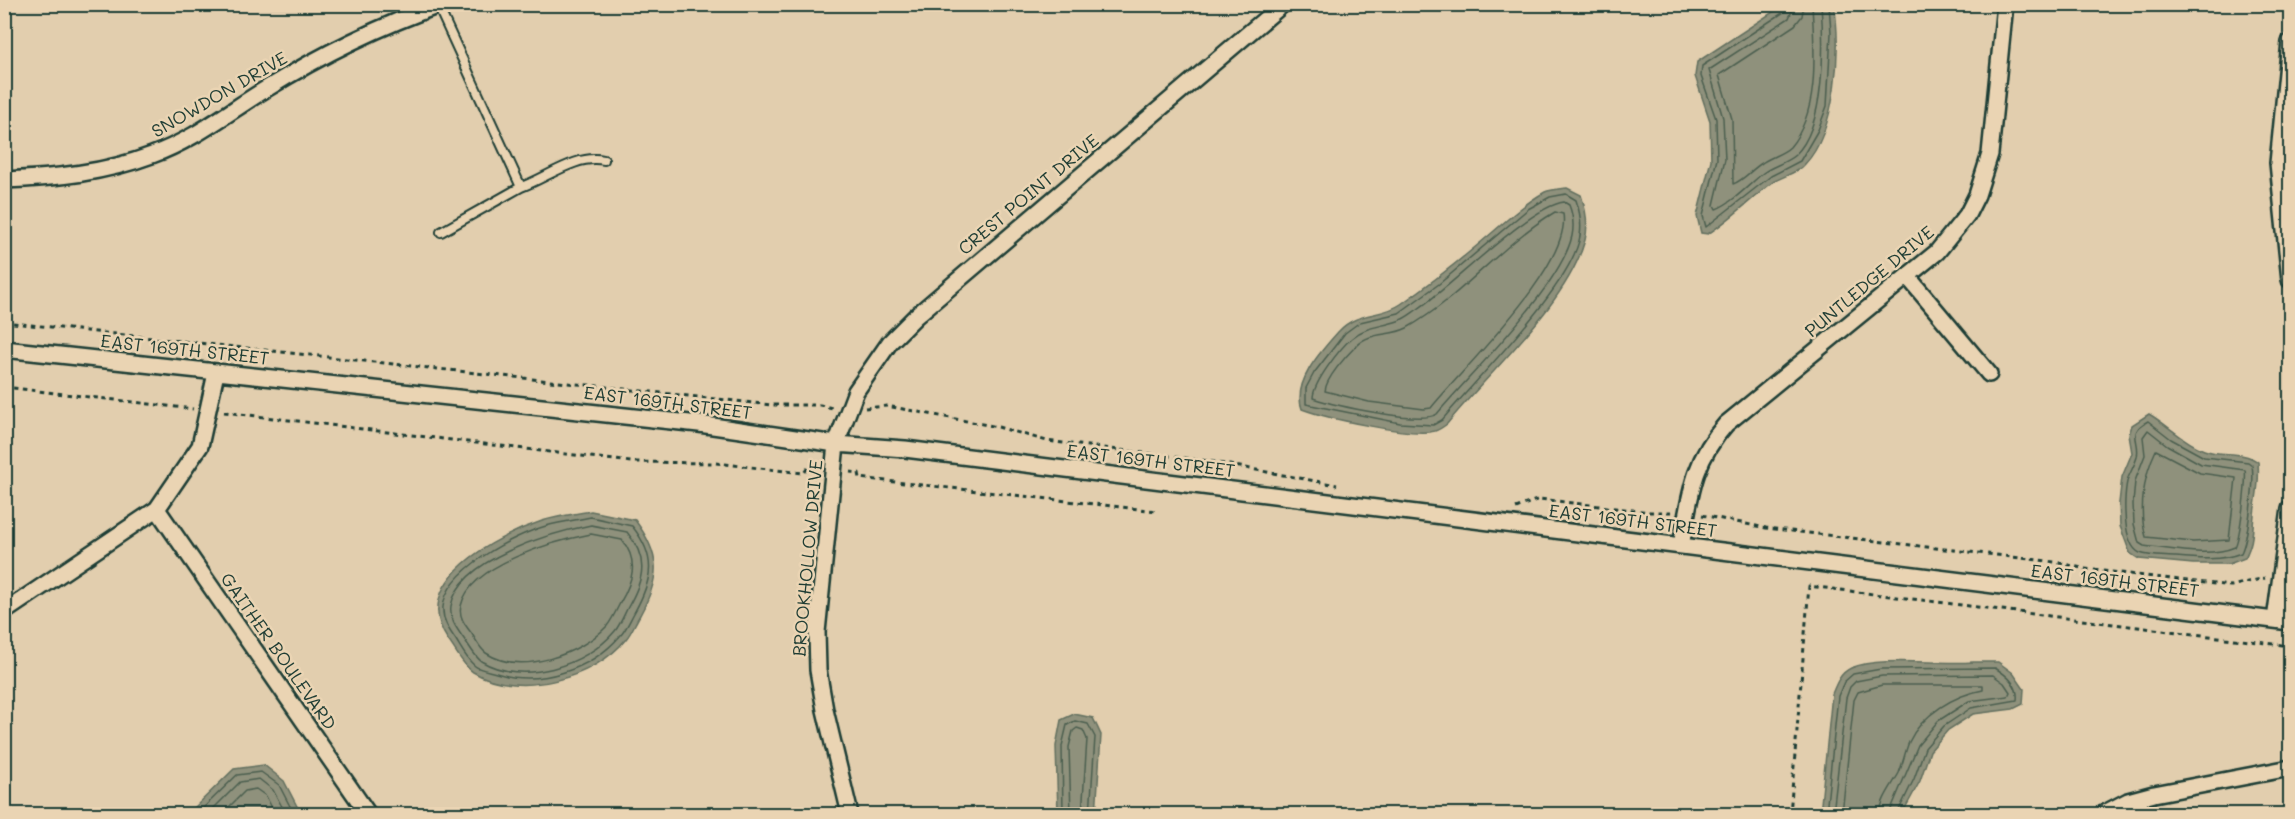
<svg xmlns="http://www.w3.org/2000/svg" width="2295" height="819" font-family="Mali,sans-serif">
<style>
.water{fill:#8f917b;stroke:#626f5f;stroke-width:1.5}
.lines{fill:none;stroke-linecap:round;stroke-linejoin:round}
.shore{stroke:#4c5f50;stroke-width:1.5}
.lane-casing{stroke:#1f3d34;stroke-width:12}
.street-casing{stroke:#1f3d34;stroke-width:20}
.path{stroke:#1f3d34;stroke-width:3;stroke-dasharray:4.5 4.5;stroke-linecap:butt}
.lane{stroke:#ead4b3;stroke-width:8}
.street{stroke:#ead4b3;stroke-width:15}
.labels{text-anchor:middle;dominant-baseline:central;stroke-width:5;stroke-linejoin:round;paint-order:stroke}
.street-label{font-size:18px;fill:#1f3d34;stroke:#ead4b3}
</style>
<rect width="100%" height="100%" fill="#e2ceae"/>
<filter id="ink" filterUnits="userSpaceOnUse"><feTurbulence type="fractalNoise" baseFrequency=".0167" numOctaves="2"/><feDisplacementMap in="SourceGraphic" scale="12" xChannelSelector="R" yChannelSelector="G"/><feConvolveMatrix kernelMatrix="1 2 1 2 8 2 1 2 1" color-interpolation-filters="sRGB"/></filter>
<g filter="url(#ink)">
<path class="water" d="M1785,4L1834,5C1842,47 1836,132 1805,164C1798,173 1783,176 1773,182C1751,199 1731,219 1708,234L1701,233L1697,216L1711,160L1710,121L1695,76L1697,62Z
M1567,188L1581,195C1586,210 1589,225 1585,240C1568,303 1488,373 1447,424C1443,427 1439,430 1435,431C1410,437 1326,418 1302,409C1292,382 1322,350 1339,331C1357,311 1381,318 1401,304C1436,280 1469,253 1501,225C1515,213 1528,201 1545,192C1551,189 1560,189 1567,188Z
M2149,414C2168,425 2183,442 2204,450C2222,457 2242,450 2258,462C2260,482 2256,496 2254,515C2252,533 2254,540 2245,558L2229,564H2193L2139,559L2130,553L2120,526L2119,503L2122,477L2132,453L2129,435L2132,425Z
M591,511L635,520C661,555 661,577 640,615C635,623 632,632 626,639C595,679 518,699 473,672C463,666 455,649 448,640C408,581 497,536 542,521C558,516 575,514 591,511Z
M1973,662H1998L2013,673L2024,689L2023,704L2013,709L1973,714L1948,730L1930,751L1920,781L1902,814H1820L1832,694C1836,684 1840,673 1851,668C1880,656 1939,665 1973,662Z
M1074,714L1093,718L1101,735L1096,814H1058L1056,746L1061,720Z
M264,765L284,781L301,814H188L234,769Z"/>
<g class="lines">
<path class="shore" d="M1787,4L1784,12L1702,66L1701,76L1716,119L1717,159L1703,216L1706,227L1771,176L1800,161L1818,130L1827,106L1831,33L1829,4
M1795,4L1789,18L1709,70L1723,118L1725,159L1714,205L1716,209C1732,203 1749,185 1763,173C1772,166 1786,163 1795,155C1826,126 1824,44 1821,4
M1804,4L1802,16L1795,25L1719,75L1732,119L1733,184C1743,181 1752,169 1762,163C1770,157 1783,154 1790,147C1821,110 1814,49 1812,4
M1566,194L1576,200C1580,212 1582,223 1580,236C1573,284 1476,379 1442,420L1433,425L1400,423L1306,404V388L1314,373L1345,333L1360,322L1399,313L1439,284L1528,209L1550,197Z
M1564,202L1569,205C1573,215 1574,226 1572,236C1561,286 1472,372 1437,414C1421,425 1333,405 1313,398C1313,383 1340,348 1352,338C1366,326 1381,327 1398,321C1405,319 1412,313 1418,309C1452,286 1530,206 1564,202Z
M1555,212L1563,214C1572,265 1464,367 1431,408L1424,409L1369,402L1325,391C1326,378 1346,356 1356,346C1370,331 1390,337 1407,328C1462,297 1501,244 1555,212Z
M2148,421L2171,439L2204,457L2248,462L2252,465C2255,482 2248,539 2241,553C2221,561 2198,559 2176,557C2165,556 2150,557 2140,553C2122,545 2123,494 2128,478C2131,471 2135,464 2137,457C2141,440 2126,433 2148,421Z
M2148,430L2167,445L2201,464L2245,470C2247,481 2240,538 2235,547C2209,558 2172,549 2144,546L2139,543L2134,524L2133,504L2135,481L2145,455L2143,437Z
M2156,450L2200,473L2236,478L2229,540L2193,542L2146,537C2138,509 2144,475 2156,450Z
M591,517L632,526C657,557 653,579 634,613C630,620 626,630 620,636C591,670 538,687 496,673C490,671 480,670 475,666C467,660 461,648 456,640C449,630 442,620 443,607C446,570 514,535 546,526C561,522 576,520 591,517Z
M591,525L627,532C649,559 644,579 628,607C624,615 620,625 615,631C586,666 522,686 481,661C474,656 469,645 464,639C457,629 449,619 451,606C460,558 551,533 591,525Z
M591,534L622,540C639,561 633,581 620,603C616,611 612,620 607,626C581,654 521,676 486,653C480,649 476,640 472,634C466,626 458,617 461,606C470,564 555,541 591,534Z
M197,814L237,775L261,772L279,785L294,814
M208,814L240,782L259,779L273,790L286,814
M222,814L245,791L256,789L266,796L275,814
M1063,814L1062,746L1067,725L1075,721L1088,724L1095,737L1090,814
M1071,814L1069,747L1073,731L1077,728L1083,730L1087,739L1082,814
M1826,814L1838,696L1844,682L1853,674L1881,669L1995,668C2007,675 2019,685 2017,700L1971,708L1944,726L1925,748L1914,779L1897,814
M1833,814L1846,698L1850,687L1856,681L1882,676L1993,675L2004,683L2010,692L2008,696L1969,701L1938,721L1918,745L1889,814
M1842,814L1854,700L1858,692L1882,685H1983V690C1955,695 1922,714 1909,742C1905,752 1903,763 1899,773C1892,786 1881,799 1880,814"/>
<g class="lane-casing">
<path id="lane" d="M438,6L521,187C547,178 576,154 604,160
M441,232L521,187"/>
</g>
<g class="street-casing">
<path id="street" d="M2290,42L2278,163L2290,280
M4,180C55,178 104,173 152,155C194,140 228,112 266,89C321,55 380,26 442,4
M1908,277L1989,374
M4,349L699,424L836,444L905,449L2290,622
M157,509L368,814
M1681,546C1690,497 1692,462 1726,424L1937,252L1967,215L1977,195L1990,154L2005,4
M4,612L157,509L200,446L216,373
M2275,620L2290,508
M850,814L825,710L818,670L817,632L836,444L856,391L890,342L916,316L1283,4
M2103,814L2128,801L2154,794L2290,768"/>
</g>
<path class="path" d="M4,322L772,405H820L832,408
M4,387L193,409
M865,408L887,406L998,427L1047,441L1208,461L1337,485
M224,412L631,462L715,463L804,473L809,466L816,468
M850,472L859,473L860,478L1157,511
M1516,508L1539,499L1650,512H1672
M1702,515L1766,528L2055,562L2086,569L2231,586L2265,578
M1790,814L1809,586L2290,646"/>
<use href="#lane" class="lane"/>
<use href="#street" class="street"/>
</g>
</g>
<g class="labels">
<g class="street-label">
<text transform="translate(219 94) rotate(-30)">SNOWDON DRIVE</text>
<text transform="translate(1028 194) rotate(-40)">CREST POINT DRIVE</text>
<text transform="translate(1869 281) rotate(-40)">PUNTLEDGE DRIVE</text>
<text transform="translate(185 349) rotate(6)">EAST 169TH STREET</text>
<text transform="translate(668 402) rotate(7)">EAST 169TH STREET</text>
<text transform="translate(1151 460) rotate(7)">EAST 169TH STREET</text>
<text transform="translate(1633 520) rotate(7)">EAST 169TH STREET</text>
<text transform="translate(807 558) rotate(-85)">BROOKHOLLOW DRIVE</text>
<text transform="translate(2115 580) rotate(7)">EAST 169TH STREET</text>
<text transform="translate(279 651) rotate(55)">GAITHER BOULEVARD</text>
</g>
</g>
<rect width="2295" height="819" fill="none" stroke="#ead4b3" stroke-width="24"/>
<rect x="12" y="12" width="2271" height="795" fill="none" stroke="#1f3d34" stroke-width="2" filter="url(#ink)"/>
</svg>
